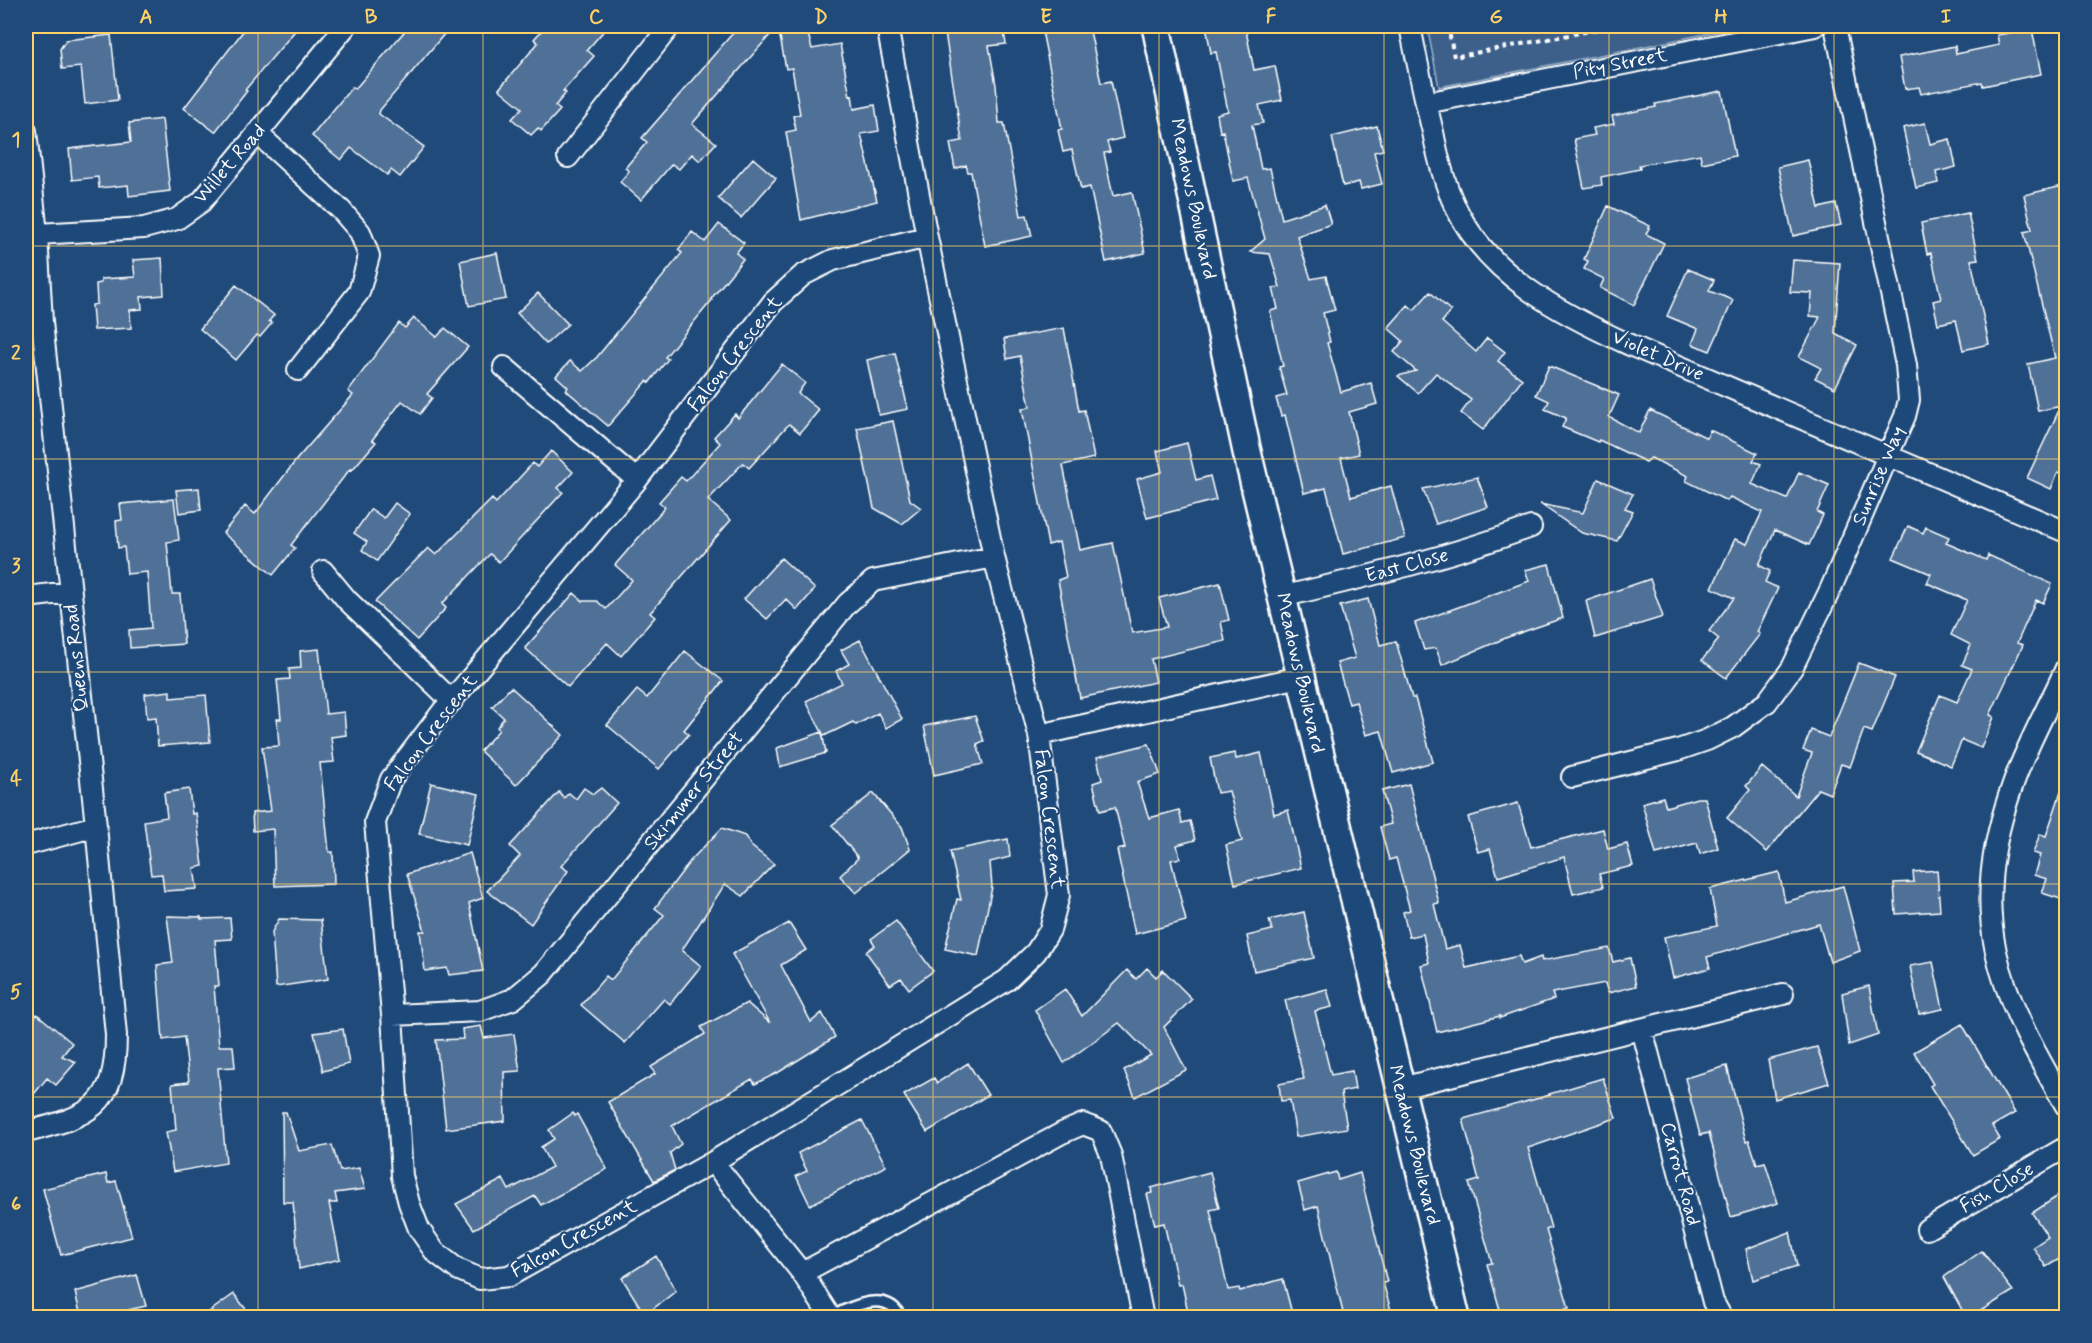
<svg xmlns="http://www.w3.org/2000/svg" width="2092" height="1343" font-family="Mynerve,sans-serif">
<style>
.green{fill:#3c618b;stroke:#9eb0c5;stroke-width:1.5}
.building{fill:#507197;stroke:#fff;stroke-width:1.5}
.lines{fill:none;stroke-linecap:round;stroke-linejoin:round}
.lane-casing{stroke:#fff;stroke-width:14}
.street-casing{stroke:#fff;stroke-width:24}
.secondary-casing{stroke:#fff;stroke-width:32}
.path{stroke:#fff;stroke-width:4;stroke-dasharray:4.5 4.5;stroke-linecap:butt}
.lane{stroke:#1f4a7a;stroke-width:9}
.street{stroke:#1f4a7a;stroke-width:20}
.secondary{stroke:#1f4a7a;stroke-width:27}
.grid{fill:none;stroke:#ffd166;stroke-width:1.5;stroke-opacity:0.55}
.labels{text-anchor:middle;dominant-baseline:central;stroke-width:4.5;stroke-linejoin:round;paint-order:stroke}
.street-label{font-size:20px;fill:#fff;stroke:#1f4a7a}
.neatline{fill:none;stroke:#ffd166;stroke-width:2}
.grid-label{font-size:20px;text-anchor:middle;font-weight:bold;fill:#ffd166}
</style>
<rect width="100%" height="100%" fill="#1f4a7a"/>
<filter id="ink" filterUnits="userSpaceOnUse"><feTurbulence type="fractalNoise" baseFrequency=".0167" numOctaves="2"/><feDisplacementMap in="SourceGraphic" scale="12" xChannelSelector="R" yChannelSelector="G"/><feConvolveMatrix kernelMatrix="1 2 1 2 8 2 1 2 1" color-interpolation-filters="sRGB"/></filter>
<g filter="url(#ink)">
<path class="green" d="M1427,26H1746L1439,87Z"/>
<path class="building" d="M247,26H299L245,90L247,91L215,132L184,108Z
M409,26H451L380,110L379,114L424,147L400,177L391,170L387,175L351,148L341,160L312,136L352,87L355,89Z
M546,26H608L587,50L594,56L563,91L566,93L555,106L560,110L541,131L538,128L531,135L512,119L522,108L499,89L538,43L534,39Z
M739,26H806L812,49L840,44L850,96L852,95L854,109L875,105L879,131L861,134L877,201L801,220L786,132L796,130L793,116L800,114L792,68L786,69L778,26L692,124L716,143L700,161L692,154L679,169L672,164L641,200L620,182L629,171L625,168L647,142L642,138Z
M944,26H1003L1006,44L989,46L996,85L999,123H1004L1021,216L1027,215L1032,236L985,246L971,172H968L966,165L955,169L950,143L962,141Z
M1041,26H1089L1101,83L1111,81L1123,138L1107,142L1110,152L1104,153L1113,196L1132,192L1145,253L1106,262L1090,187L1081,189L1072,150L1063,152L1058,130L1062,129Z
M1206,26H1245L1254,70L1275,66L1282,100L1259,105L1263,123L1252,125L1261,169L1270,168L1282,219L1325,205L1331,224L1297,236L1311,279L1326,276L1335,310L1323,313L1330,342L1327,343L1341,392L1371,383L1377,404L1349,412L1359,454L1341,458L1351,497L1391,486L1405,538L1343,554L1326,488L1304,493L1285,415L1281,416L1276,398L1287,395L1279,367L1283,366L1270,311L1278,309L1273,288L1280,287L1270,254L1250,252L1265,239L1248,178L1233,181L1223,131L1220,132L1217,114L1228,111L1216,52L1211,53Z
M2032,29L2041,74L1983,86L1982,82L1921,94L1919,87L1905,89L1899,57L1955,46L1956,54L1999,45L1997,35Z
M111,35L118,100L85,104L81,67L62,69L60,49L66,40Z
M1722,91L1735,156L1702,163L1700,154L1639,165L1640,169L1601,177L1602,185L1584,188L1574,139L1595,135L1593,128L1614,124L1612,116L1656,107L1655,104Z
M162,119L170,191L129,196L128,185L99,188L98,177L72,180L69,149L131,142L129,123Z
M1925,123L1930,144L1950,139L1956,167L1936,172L1938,183L1916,188L1903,128Z
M1377,126L1383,150L1374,152L1382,184L1361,189L1359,182L1343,186L1332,137Z
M753,158L776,178L741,218L718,198Z
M1808,160L1819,208L1836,204L1841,225L1793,236L1778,167Z
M2067,185V475L2058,472L2051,489L2027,478L2061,406L2038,411L2028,364L2055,358L2024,232L2032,230L2024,195Z
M1608,206L1650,226L1646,234L1664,243L1634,305L1600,288L1604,279L1584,269L1588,261L1584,259Z
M1968,213L1978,259L1971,260L1989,344L1963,350L1956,320L1938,324L1933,301L1941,299L1931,253L1927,254L1921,223Z
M719,224L744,243L736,253L743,259L711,299L712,300L665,357L668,359L649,383L647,381L608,426L566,390L568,387L556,376L570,361L582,371L597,357L682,253L678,250L692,232L705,242Z
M497,253L506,299L469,306L460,261Z
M162,258L164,295L141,297L142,309L130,310L131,328L94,330L92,305L97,304L96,284L101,283V279L135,277L133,260Z
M1793,260L1840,263L1835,333L1857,345L1835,388L1815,378L1821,368L1799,357L1820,317L1810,316L1812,293L1790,292Z
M1688,269L1714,280L1709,291L1733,300L1710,351L1692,344L1698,329L1667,316Z
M236,285L274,315L269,321L272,323L260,337L257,335L236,360L200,329Z
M1430,292L1451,311L1442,322L1476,352L1487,338L1505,352L1498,361L1522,379L1483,430L1461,413L1471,400L1436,373L1418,393L1398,376L1416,371L1394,352L1403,341L1388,328L1408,305L1414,310Z
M538,293L568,324L546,344L517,313Z
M414,318L437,337L445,328L468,347L427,394L432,398L420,414L402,401L372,440L376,442L352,470L350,469L291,545L295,548L273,575L223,533L245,506L255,514L297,459L353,395L348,391L399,323L405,328Z
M1064,328L1079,411L1084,410L1094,458L1063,465L1080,550L1113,543L1132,633L1167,627L1159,598L1220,583L1229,620L1221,622L1225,641L1151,659L1156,682L1080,698L1058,580L1066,577L1059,542L1048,545L1022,409L1030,407L1020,356L1007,359L1004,339Z
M895,353L908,409L879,415L867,360Z
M782,364L805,383L798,393L819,410L800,433L789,424L749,468L743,463L708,500L731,520L650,613L655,617L621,656L607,643L568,687L525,648L574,593L583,601H597L606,609L632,580L615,565L665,507L659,502L681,477L686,481L720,443L714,437L735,414L738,418Z
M1549,366L1619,395L1609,417L1639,433L1650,410L1707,438L1710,430L1757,453L1753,461L1761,464L1752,484L1787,499L1799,472L1829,485L1817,512L1823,515L1809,545L1775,530L1759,565L1770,571L1765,582L1778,588L1757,632L1760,634L1726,678L1702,660L1719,639L1709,631L1734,598L1712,588L1735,539L1747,544L1762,512L1730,497L1727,501L1686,481L1688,476L1651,458L1646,462L1599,440L1598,442L1562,427L1566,418L1545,409L1549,401L1536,395Z
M893,421L910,500L921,508L902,524L874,508L857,428Z
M1187,443L1196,480L1210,476L1216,500L1147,518L1137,479L1162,472L1157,451Z
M551,451L573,472L558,488L563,492L499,562L490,554L442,604L446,608L417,640L375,602L428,548L436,555L492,499L496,503L533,463L537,467Z
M1477,477L1488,507L1436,524L1423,489Z
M1598,479L1633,494L1625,508L1633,511L1617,541L1582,533L1540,504L1583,513Z
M199,488L201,510L179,513L176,490Z
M174,499L179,540L167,542L172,594H180L184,644L130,648L129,630L151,628L147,572L127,574L124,547L118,548L116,521L122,520L120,504Z
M395,503L410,514L377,561L362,550L367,542L354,533L371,509L384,518Z
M1908,526L1923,533L1926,527L1949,537L1946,543L1986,560L1988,555L2052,584L2043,603L2036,600L2017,643L2023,645L1990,715L1994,717L1981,748L1962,740L1951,766L1916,751L1940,695L1957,702L1972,669L1962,665L1971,645L1951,635L1967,600L1927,583L1931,574L1893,558Z
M781,558L815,589L797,610L786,599L767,619L744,599Z
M1549,564L1563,618L1508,637L1442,665L1436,648L1424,650L1415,623L1529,581L1525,570Z
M1650,579L1663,617L1595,638L1586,601Z
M1368,599L1380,645L1396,641L1412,698H1415L1433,762L1393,773L1381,731L1366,735L1356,702L1349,704L1337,663L1355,658L1340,606Z
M860,640L902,719L886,728L878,713L856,725L853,722L824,736L806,701L842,683L836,671L849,664L841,650Z
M319,649L326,714L344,712L346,735L331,737L334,762L320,763L329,852H333L334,884L275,886L273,829L253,831L252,813L271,811L262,747L279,746L277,719H281L277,680L290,679L289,669L301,668L300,651Z
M685,651L723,681L684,730L689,734L659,769L607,725L637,690L647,698Z
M1859,663L1895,677L1872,732L1864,729L1850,767L1841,764L1830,794L1818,789L1767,852L1727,818L1750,790L1746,786L1762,767L1796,796L1812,753L1803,750L1811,730L1829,737Z
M511,687L563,735L516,785L480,751L499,730L497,727L504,718L492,707Z
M170,691V698L206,695L210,742L158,746L156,717L147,718L145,694Z
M975,716L984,741L977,744L983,764L934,775L924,726Z
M822,732L826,753L780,767L777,748Z
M1149,744L1160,774L1137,782L1149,818L1179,810L1182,823L1190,821L1195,840L1177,845L1180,858L1171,860L1186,921L1135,934L1117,850L1125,848L1115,807L1100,811L1093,783L1102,780L1097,757Z
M1235,753L1236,759L1261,753L1274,814L1288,810L1301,868L1235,884L1226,845L1242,841L1229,791L1217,793L1210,758Z
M431,783L479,794L467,845L419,834Z
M1409,784L1439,903L1434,904L1445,949L1460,945L1466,968L1519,956L1522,964L1541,957L1542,961L1609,948L1613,962L1630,958L1636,986L1608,993L1605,983L1552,993L1554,999L1500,1018V1016L1437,1032L1421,965L1429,963L1423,934L1409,937L1403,912L1410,910L1396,858L1389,860L1380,827L1391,824L1382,791Z
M2063,786H2067V901L2042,893L2047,879L2034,875L2040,855L2033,853L2040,834L2046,836Z
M584,788L593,794L601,788L617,803L561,866L568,871L531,924L487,891L520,856L510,846L559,792L564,798L569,793L576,799Z
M189,789L192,814L196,813L203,866L194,868L197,889L164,891L162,874L151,875L144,821L167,817L164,793Z
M873,793L902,827L910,849L856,893L840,876L858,858L832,825Z
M1663,797L1666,807L1697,798H1705L1718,848L1700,854L1697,843L1656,854L1642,803Z
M1518,803L1531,847L1603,829L1608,849L1627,844L1633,866L1599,874L1603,887L1573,894L1564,857L1498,877L1490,849L1478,852L1468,817Z
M722,828L745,836L751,846L774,864L743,896L725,884L682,950L701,966L670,1004L664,999L625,1043L581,1005L606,976L611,980L664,915L655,908L691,860Z
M1008,839L1010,857L990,862L992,887L978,956L945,949L957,899L961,900L950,851Z
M470,853L483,898L469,903L483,971L449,975L447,968L425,971L420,931H425L407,874Z
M1937,870L1940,911L1896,914L1894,883L1914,882L1913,872Z
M1779,872L1785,902L1843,886L1860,951L1830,962L1819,924L1707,957L1710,968L1673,978L1664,937L1717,926L1710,889Z
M1304,912L1314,958L1254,971L1247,936L1272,930L1269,920Z
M167,916L201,917V919L230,918L232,939L215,940L219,986H214L219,1046H233L235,1067L218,1068L226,1163L173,1172L166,1132L176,1130L172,1084L189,1082L184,1037L163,1040L157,965L173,963Z
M279,919L321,920L328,979L276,987L272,932Z
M896,921L933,971L909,989L901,978L890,985L866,952L875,945L871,939Z
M789,923L806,950L781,965L811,1022L822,1013L835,1037L779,1072L755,1084L752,1079L672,1126L681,1144L670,1153L675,1170L654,1181L608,1102L655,1074L651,1067L705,1034L701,1027L747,1003L770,1023L732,954Z
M1933,962L1943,1009L1919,1014L1910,966Z
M1147,968L1156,977L1163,970L1192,999L1164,1027L1186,1070L1135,1097L1124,1070L1151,1055L1119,1023L1064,1063L1035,1010L1065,989L1082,1016L1127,970L1136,979Z
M1869,986L1878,1035L1849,1045L1842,993Z
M1327,989L1332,1007L1315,1011L1331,1075L1352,1071L1355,1089L1341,1092L1347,1128L1296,1137L1290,1100L1281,1101L1279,1084L1304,1079L1285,1000Z
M37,1014L72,1043L62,1056L76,1062L56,1085L47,1078L26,1104V1028Z
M1962,1024L2015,1113L1992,1126L2000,1139L1973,1155L1930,1086L1933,1084L1914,1052Z
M481,1026L484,1038L514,1034L520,1071L504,1072L505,1121L446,1129L436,1040L463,1039L462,1029Z
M343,1029L349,1064L323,1071L314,1033Z
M1817,1047L1829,1083L1775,1099L1768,1060Z
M968,1063L988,1095L927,1132L904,1095L934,1078L937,1083Z
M1727,1066L1746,1141L1749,1140L1757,1164L1765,1162L1778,1203L1731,1217L1709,1133L1700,1135L1685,1078Z
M1603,1078L1616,1118L1528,1148L1551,1228L1546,1230L1569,1308L1538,1317H1533L1531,1312L1511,1317H1502L1487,1264L1492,1263L1469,1183L1479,1180L1463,1119L1550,1095L1549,1094Z
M282,1112H286L299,1151L332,1145L340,1171L359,1168L365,1189L335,1193L337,1203H329L340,1259L299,1269L293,1202H283Z
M573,1113L575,1116L577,1114L607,1169L541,1205L535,1196L474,1229L456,1204L503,1179L509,1190L552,1167L541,1147L554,1139L549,1130Z
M862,1120L886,1166L810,1205L796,1176L807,1171L798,1153Z
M1210,1172L1219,1208L1210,1210L1228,1290L1239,1288L1240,1291L1283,1279L1293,1317H1189L1182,1284L1178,1285L1164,1223L1155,1225L1147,1194L1152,1193L1151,1188Z
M1336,1172L1338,1180L1360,1173L1387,1282L1383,1283L1393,1317H1344L1318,1206L1305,1210L1298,1183Z
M106,1174L108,1183L116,1181L132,1237L61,1255L43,1189Z
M2067,1190V1266L2061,1258L2046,1267L2033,1247L2048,1237L2032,1213Z
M1790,1232L1797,1266L1753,1280L1746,1249Z
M1982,1251L2013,1291L1971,1317H1966L1944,1277Z
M656,1256L676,1291L645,1315L622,1278Z
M137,1275L146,1306L128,1310L130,1317H81L75,1292Z
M234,1294L252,1317H202Z"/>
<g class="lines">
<g class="lane-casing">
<path id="lane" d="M831,1317C850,1307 888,1288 901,1318"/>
</g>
<g class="street-casing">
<path id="street" d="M887,26L927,237L994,557L1039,735L1059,895L1050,930L1036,952L1007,980L713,1162L509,1276L480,1279L457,1269L435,1252L419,1229L409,1203L402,1176L392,1015L375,822L391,779L442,712L637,480L773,302L803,275L833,260L927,237
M1410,26C1417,61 1424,97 1433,132C1438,158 1444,183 1455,206C1489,277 1562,314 1630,345L2066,532
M1426,103L1815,26
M26,131L37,234L42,322L96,826L116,1035C116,1108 89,1116 26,1132
M257,133L341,210L360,232L369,256L359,292L298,370
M568,157L670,26
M37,234L144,228L177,219L201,202L346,26
M504,367L637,480
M323,571L347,600L452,701
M26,597L70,592
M1281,597C1366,577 1449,557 1531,527
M2066,668C2049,706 2027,744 2013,784C1965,918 1998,990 2066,1106
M1039,735L1300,677
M1572,777L1678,750L1707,740L1733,727L1767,702L1792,668L1831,588L1905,416L1909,400L1906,365L1835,26
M26,845L96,826
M392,1015L480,1011L513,999L543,974L847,604L873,581L994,557
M1642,1029L1713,1302L1722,1318
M1401,1088L1783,994
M713,1162L802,1273L831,1318
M1927,1229L2066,1147
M802,1273L1062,1133L1083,1124L1101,1131L1111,1155L1143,1318"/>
</g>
<g class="secondary-casing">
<path id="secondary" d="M1156,26L1247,452L1456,1318"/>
</g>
<path class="path" d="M1448,26L1454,57L1616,26"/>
<use href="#lane" class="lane"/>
<use href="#street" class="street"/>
<use href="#secondary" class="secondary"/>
</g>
</g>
<path class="grid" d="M258,26V1318M483,26V1318M708,26V1318M933,26V1318M1159,26V1318M1384,26V1318M1609,26V1318M1834,26V1318M26,246H2066M26,459H2066M26,672H2066M26,884H2066M26,1097H2066"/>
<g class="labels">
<g class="street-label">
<text transform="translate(1620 64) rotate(-11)">Pity Street</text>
<text transform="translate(230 164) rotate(-49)">Willet Road</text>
<text transform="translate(1193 199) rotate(78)">Meadows Boulevard</text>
<text transform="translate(735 354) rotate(-52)">Falcon Crescent</text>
<text transform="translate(1658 356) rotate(24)">Violet Drive</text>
<text transform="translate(1879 476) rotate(-67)">Sunrise Way</text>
<text transform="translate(1407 566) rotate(-15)">East Close</text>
<text transform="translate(77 658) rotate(-96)">Queens Road</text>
<text transform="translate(1300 673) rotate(77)">Meadows Boulevard</text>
<text transform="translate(431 733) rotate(-53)">Falcon Crescent</text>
<text transform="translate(694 791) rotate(-51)">Skimmer Street</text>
<text transform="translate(1049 819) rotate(83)">Falcon Crescent</text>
<text transform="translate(1414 1145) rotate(76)">Meadows Boulevard</text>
<text transform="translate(1680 1174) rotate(75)">Carrot Road</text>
<text transform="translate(1997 1188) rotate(-30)">Fish Close</text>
<text transform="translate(574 1239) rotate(-29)">Falcon Crescent</text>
</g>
</g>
<rect width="2092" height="1343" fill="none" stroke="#1f4a7a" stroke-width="66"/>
<rect x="33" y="33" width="2026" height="1277" class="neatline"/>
<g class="grid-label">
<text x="146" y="23">A</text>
<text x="371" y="23">B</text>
<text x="596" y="23">C</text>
<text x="821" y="23">D</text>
<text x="1046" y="23">E</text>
<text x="1271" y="23">F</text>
<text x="1496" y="23">G</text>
<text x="1721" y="23">H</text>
<text x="1946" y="23">I</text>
<text x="16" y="146">1</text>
<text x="16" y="359">2</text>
<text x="16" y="572">3</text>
<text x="16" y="785">4</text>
<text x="16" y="998">5</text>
<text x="16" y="1210">6</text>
</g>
</svg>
